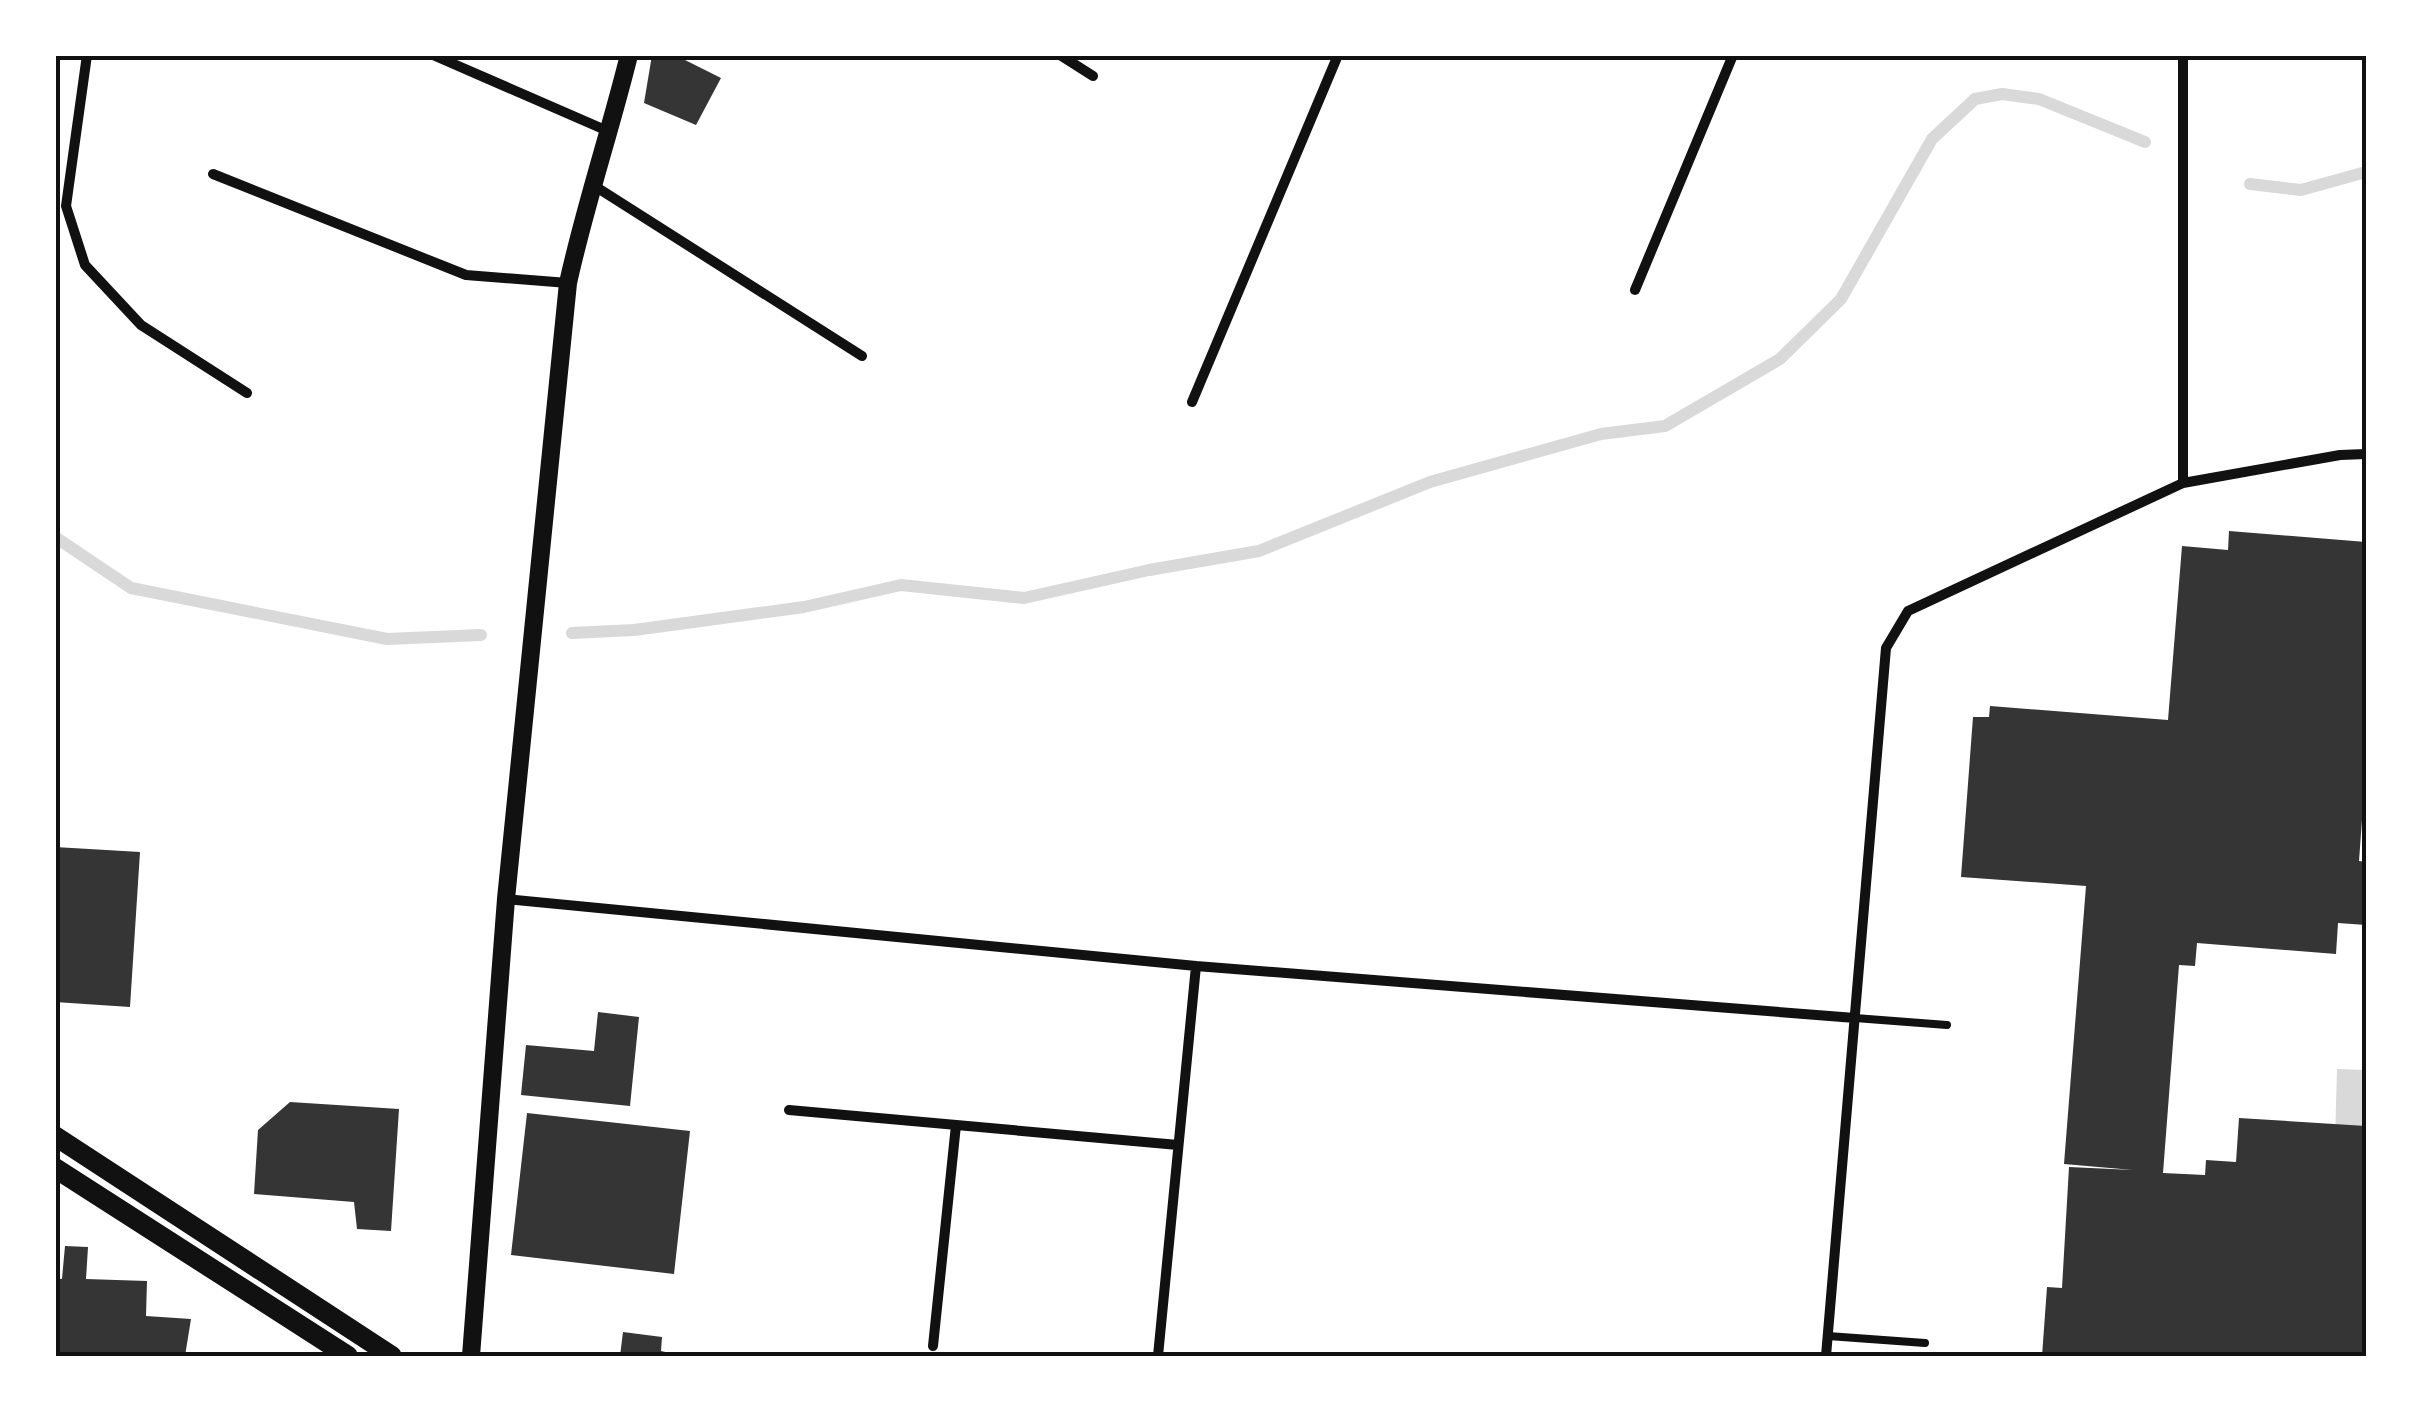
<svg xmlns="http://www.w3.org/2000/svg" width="2421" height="1411" font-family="Arial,sans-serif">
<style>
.water{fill:#d9d9d9}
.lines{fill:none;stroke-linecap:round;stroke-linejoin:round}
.stream{stroke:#d9d9d9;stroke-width:12}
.building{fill:#353535}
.service{stroke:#111;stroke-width:8}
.minor{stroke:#111;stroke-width:10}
.tertiary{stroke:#111;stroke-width:18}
.secondary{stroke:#111;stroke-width:20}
.neatline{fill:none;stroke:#111;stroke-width:4}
</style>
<rect width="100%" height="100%" fill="#fff"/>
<path class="water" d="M2337,1069L2366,1070V1141L2335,1140Z"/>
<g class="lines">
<path class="stream" d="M2250,184L2301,190L2366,172
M55,537L131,588L387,639L481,635
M572,633L634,630L804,607L901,585L1024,598L1149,570L1259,551L1430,482L1601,434L1665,426L1780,359L1841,299L1932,139L1975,99L2002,94L2039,99L2145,142"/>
</g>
<path class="building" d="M652,55H675L721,78L696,125L644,103Z
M2229,531L2366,542V765L2359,861L2366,862V925L2338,923L2336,954L2197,943L2195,966L2179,965L2163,1173L2205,1175L2206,1160L2236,1162L2239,1118L2366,1126V1356H2042L2047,1287L2062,1288L2069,1167L2133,1170L2064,1164L2086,886L1961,877L1973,717H1989L1990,706L2168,720L2182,546L2228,550Z
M55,847L140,852L130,1007L55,1002Z
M598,1012L639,1017L630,1106L521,1095L526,1045L594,1051Z
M290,1102L399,1109L391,1231L357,1229L354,1202L254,1194L258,1130Z
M527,1113L690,1131L674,1274L511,1255Z
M65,1246L88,1247L86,1279L147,1281L146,1316L191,1319L185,1356H55V1278L62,1279Z
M623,1332L662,1337L661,1351L683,1356H620Z"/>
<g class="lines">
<path class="service" d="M1855,1018L1947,1025
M1828,1336L1925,1343"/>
<path class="minor" d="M87,55L66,206L85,265L141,325L247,393
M433,55L610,132
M1060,55L1093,76
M2183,55V483
M213,174L466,275L568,283
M593,185L862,356
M1635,290L1733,55
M1192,402L1338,55
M506,899L1196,966L1855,1018
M789,1110L1178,1145
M933,1346L956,1125
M1158,1356L1196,966
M1826,1356L1886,648L1908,611L2183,483L2340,455L2366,454"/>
<path class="tertiary" d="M471,1356L506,899L568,283C585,206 610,132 629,55"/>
<path class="secondary" d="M55,1136L392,1356
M55,1168L348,1356"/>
</g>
<rect width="2421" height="1411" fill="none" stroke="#ffffff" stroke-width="115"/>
<rect x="58" y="58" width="2306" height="1296" class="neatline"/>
</svg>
